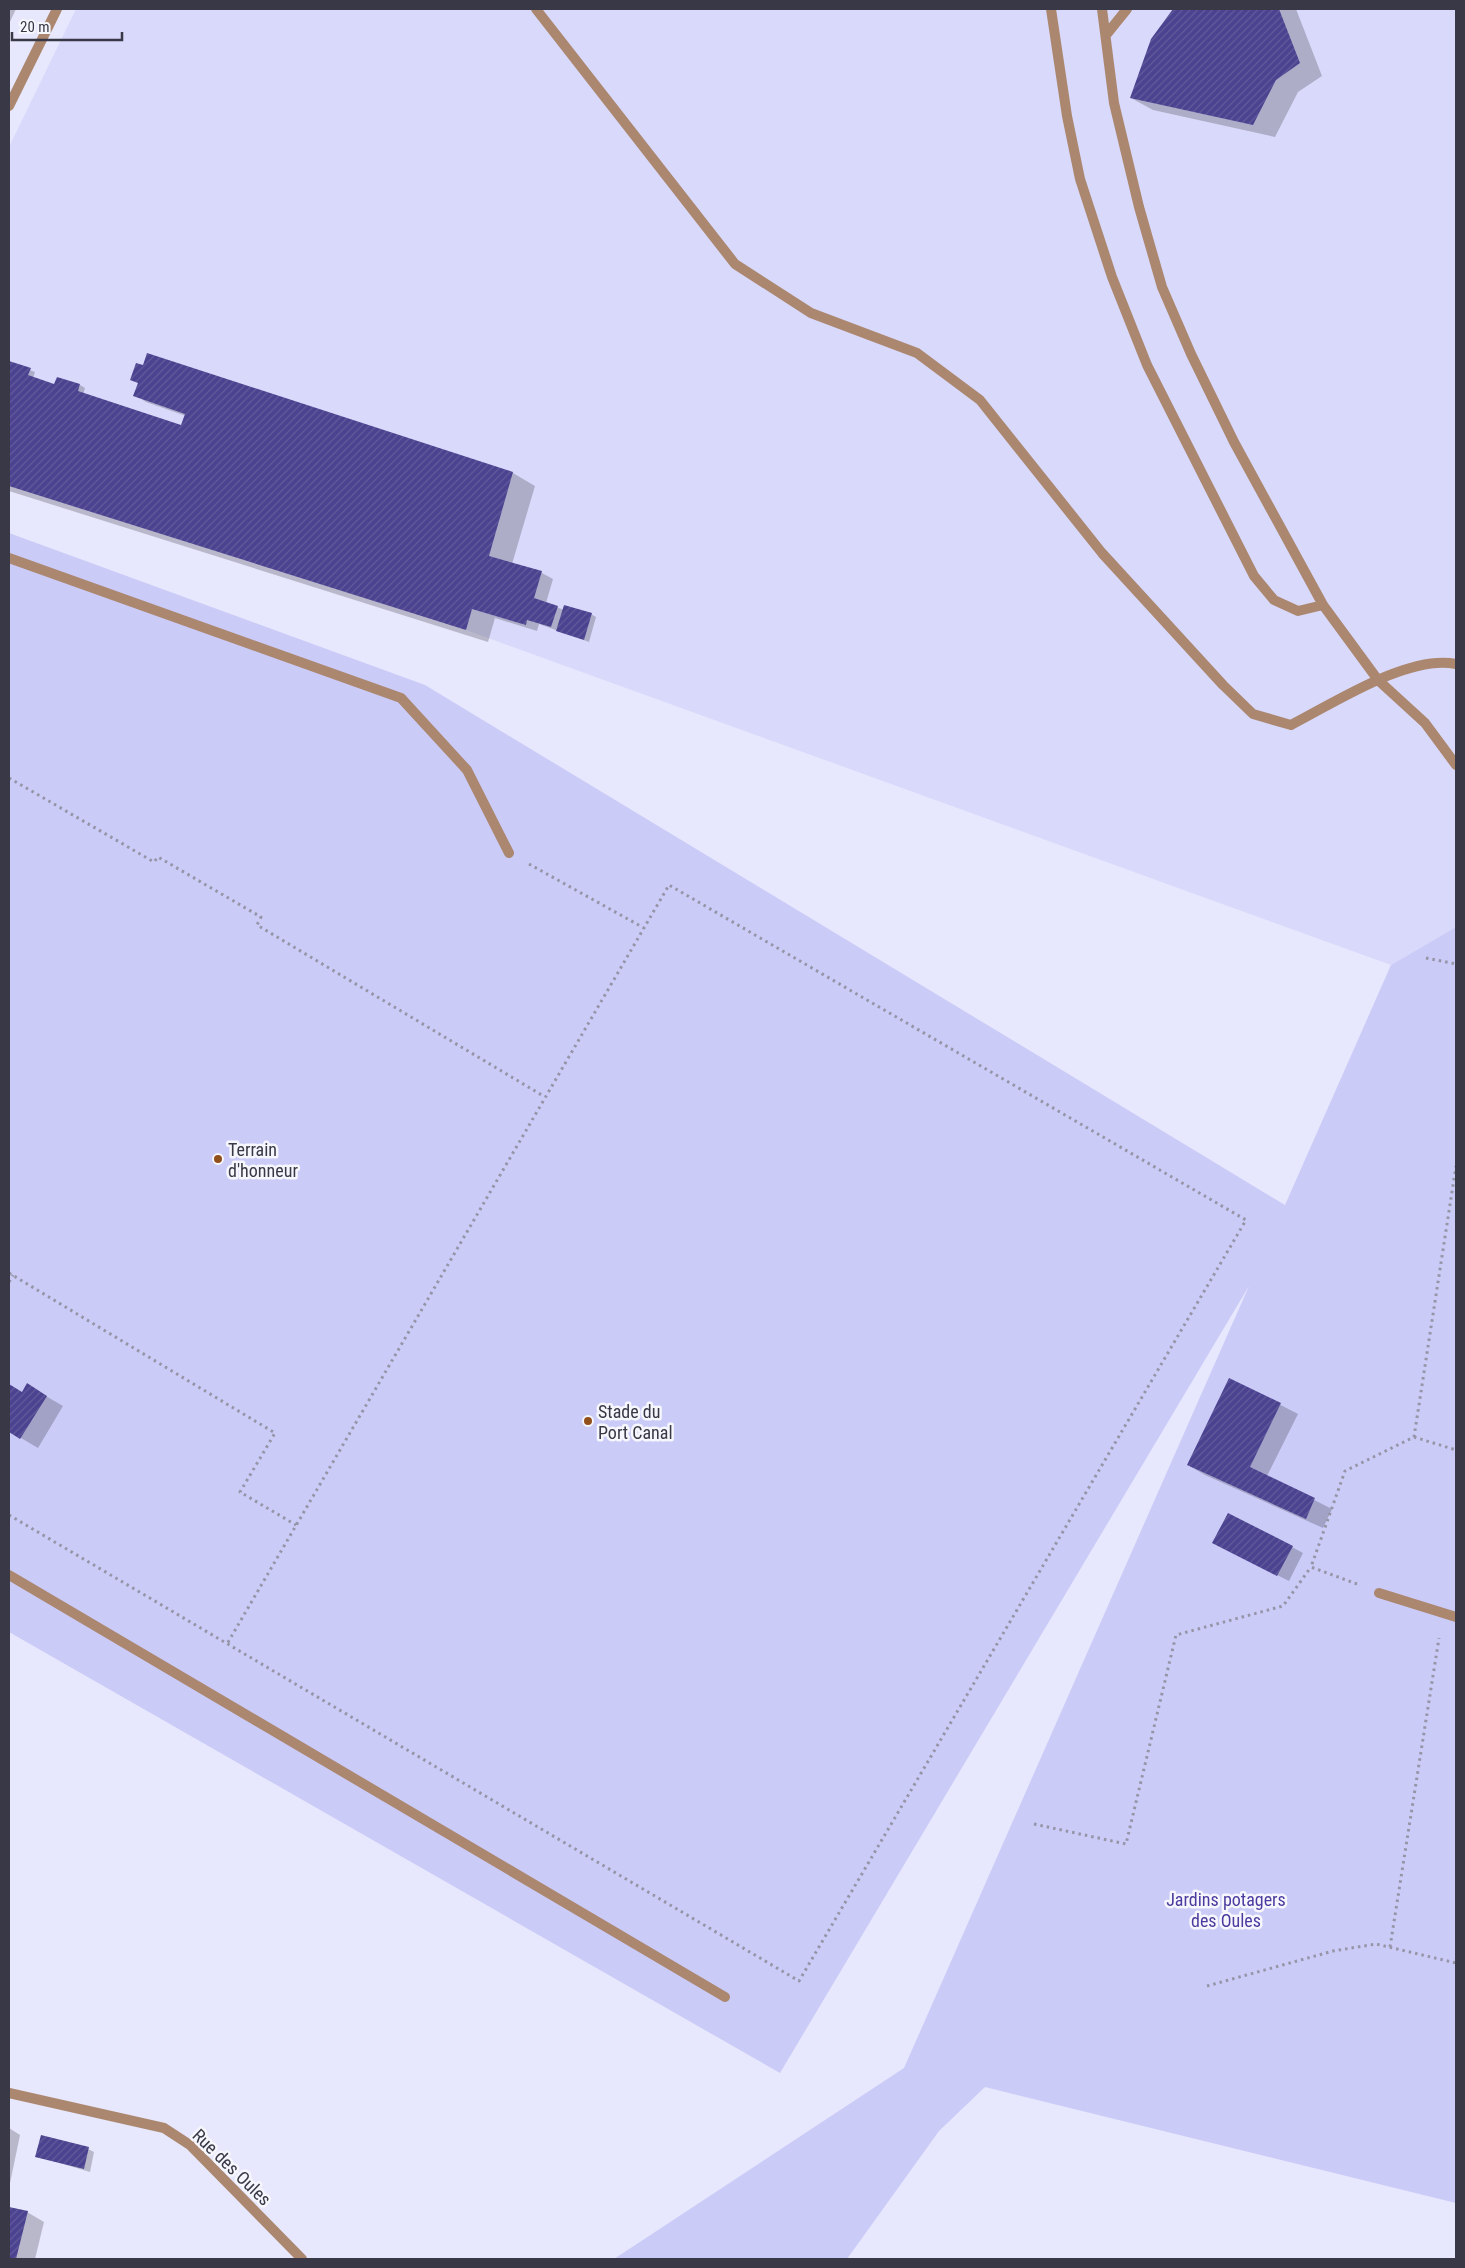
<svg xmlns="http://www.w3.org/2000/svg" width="1465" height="2268" font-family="'Roboto Condensed',sans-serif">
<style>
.built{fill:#d9d9fb}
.green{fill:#cbcbf8}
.shadow{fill:#0003}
.building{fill:url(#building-hatch)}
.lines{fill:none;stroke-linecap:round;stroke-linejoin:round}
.path{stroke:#9595a7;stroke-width:3;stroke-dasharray:2.5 4;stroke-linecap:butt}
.service{stroke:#ab876f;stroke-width:10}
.minor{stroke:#ab876f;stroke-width:10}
.poi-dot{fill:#904f1b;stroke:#f6f6fd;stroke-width:2}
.labels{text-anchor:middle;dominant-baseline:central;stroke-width:5;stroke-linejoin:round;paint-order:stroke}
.poi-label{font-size:18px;fill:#383846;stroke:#f6f6fd;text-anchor:start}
.park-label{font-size:18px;fill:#4b3b9f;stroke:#f6f6fd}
.street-label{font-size:18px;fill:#383846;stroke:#f6f6fd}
</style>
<defs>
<pattern id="building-hatch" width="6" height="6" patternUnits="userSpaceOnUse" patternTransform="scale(1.25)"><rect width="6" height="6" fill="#4b4290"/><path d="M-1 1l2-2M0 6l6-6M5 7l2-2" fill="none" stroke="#635c9b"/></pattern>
</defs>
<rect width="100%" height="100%" fill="#e7e7fd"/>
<path class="built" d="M76,9H1456V927L1391,965L466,630L9,486V147Z"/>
<path class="green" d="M9,533L425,685L1285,1205L1391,965L1456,927V2203L985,2087L939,2131L847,2259H614L904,2068L1249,1286L780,2073L9,1632Z"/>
<path class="shadow" d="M9,9H16L9,24Z
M1175,9H1296L1322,76L1298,92L1275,137L1153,110L1131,98L1152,40Z
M9,362L35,372L33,378L61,388L80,385L85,388L83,395L182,426L186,416L146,402L135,395L252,390L513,473L535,486L512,564L542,573L553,579L546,603L564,610L591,614L596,617L589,642L539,624L537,631L495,618L488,642L9,491Z
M1230,1379L1298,1414L1267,1476L1332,1509L1323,1528L1205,1475L1188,1465Z
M9,1385L23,1393L44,1395L63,1406L38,1448L9,1431Z
M1292,1547L1303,1553L1289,1581L1225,1549Z
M9,2128L20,2135L9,2188Z
M88,2149L94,2152L90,2172L36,2156Z
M9,2208L27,2212L44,2222L35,2259H9Z"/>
<path class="building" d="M1173,9H1279L1300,63L1276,80L1253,125L1130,98L1151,39Z
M147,353L513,472L489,556L542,571L534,598L558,606L551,627L527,620L526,625L472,609L466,630L9,486V361L31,368L28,375L54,384L57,377L80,384L78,391L181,425L185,414L133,396L138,383L130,380L136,363L143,365Z
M564,605L592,613L584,640L556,631Z
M1229,1378L1281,1403L1250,1467L1315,1498L1306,1519L1187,1465Z
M27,1383L47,1396L20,1439L9,1432V1384L22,1392Z
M1228,1513L1293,1546L1277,1576L1212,1543Z
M41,2135L89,2147L84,2169L35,2157Z
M9,2207L28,2211L16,2259H9Z"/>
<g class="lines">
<path class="path" d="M9,778L154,862L158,857L261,917L257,925L545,1097
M529,864L644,928
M1426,958L1456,964
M9,1273L275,1433L240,1492L296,1525
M9,1282L13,1275
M1414,1437L1456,1450
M9,1515L799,1981L1246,1220L669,885L227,1644
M1357,1584L1311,1567L1345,1471L1414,1437L1456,1166
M1034,1824L1126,1844L1176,1635L1283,1606L1311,1567
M1390,1947L1439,1638
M1207,1986L1333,1951L1376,1944L1456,1963"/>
<path class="service" d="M536,9L735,264L811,313L917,353L980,400L1102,553L1223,685L1253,714L1291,725C1334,703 1409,654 1456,664
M1051,9L1067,116L1080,179L1112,277L1147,365L1254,576L1274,600L1298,611L1323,605
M1102,9L1114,103L1139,207L1162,287L1191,354L1234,442L1323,605L1378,680L1425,723L1456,765
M1106,35L1127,9
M9,558L401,698L467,770L509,853
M9,1575L725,1997
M1379,1593L1456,1617"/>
<path class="minor" d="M9,106L57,9
M9,2093L164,2128L190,2145L302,2259"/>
</g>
<g class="poi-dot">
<circle cx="218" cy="1159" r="5"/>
<circle cx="588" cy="1421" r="5"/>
</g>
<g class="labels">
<g class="poi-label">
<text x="228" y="1149">Terrain<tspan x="228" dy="21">d'honneur</tspan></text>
<text x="598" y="1411">Stade du<tspan x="598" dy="21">Port Canal</tspan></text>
</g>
<g class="park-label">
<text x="1226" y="1899">Jardins potagers<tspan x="1226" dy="21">des Oules</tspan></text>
</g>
<g class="street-label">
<text transform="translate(232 2167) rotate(44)">Rue des Oules</text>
</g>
</g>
<rect width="1465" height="2268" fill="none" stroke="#383846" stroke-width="20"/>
<path d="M12 32v8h110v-8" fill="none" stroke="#383846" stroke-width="2.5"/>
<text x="20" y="32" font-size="15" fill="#383846" stroke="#f6f6fd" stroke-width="4" paint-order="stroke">20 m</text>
</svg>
